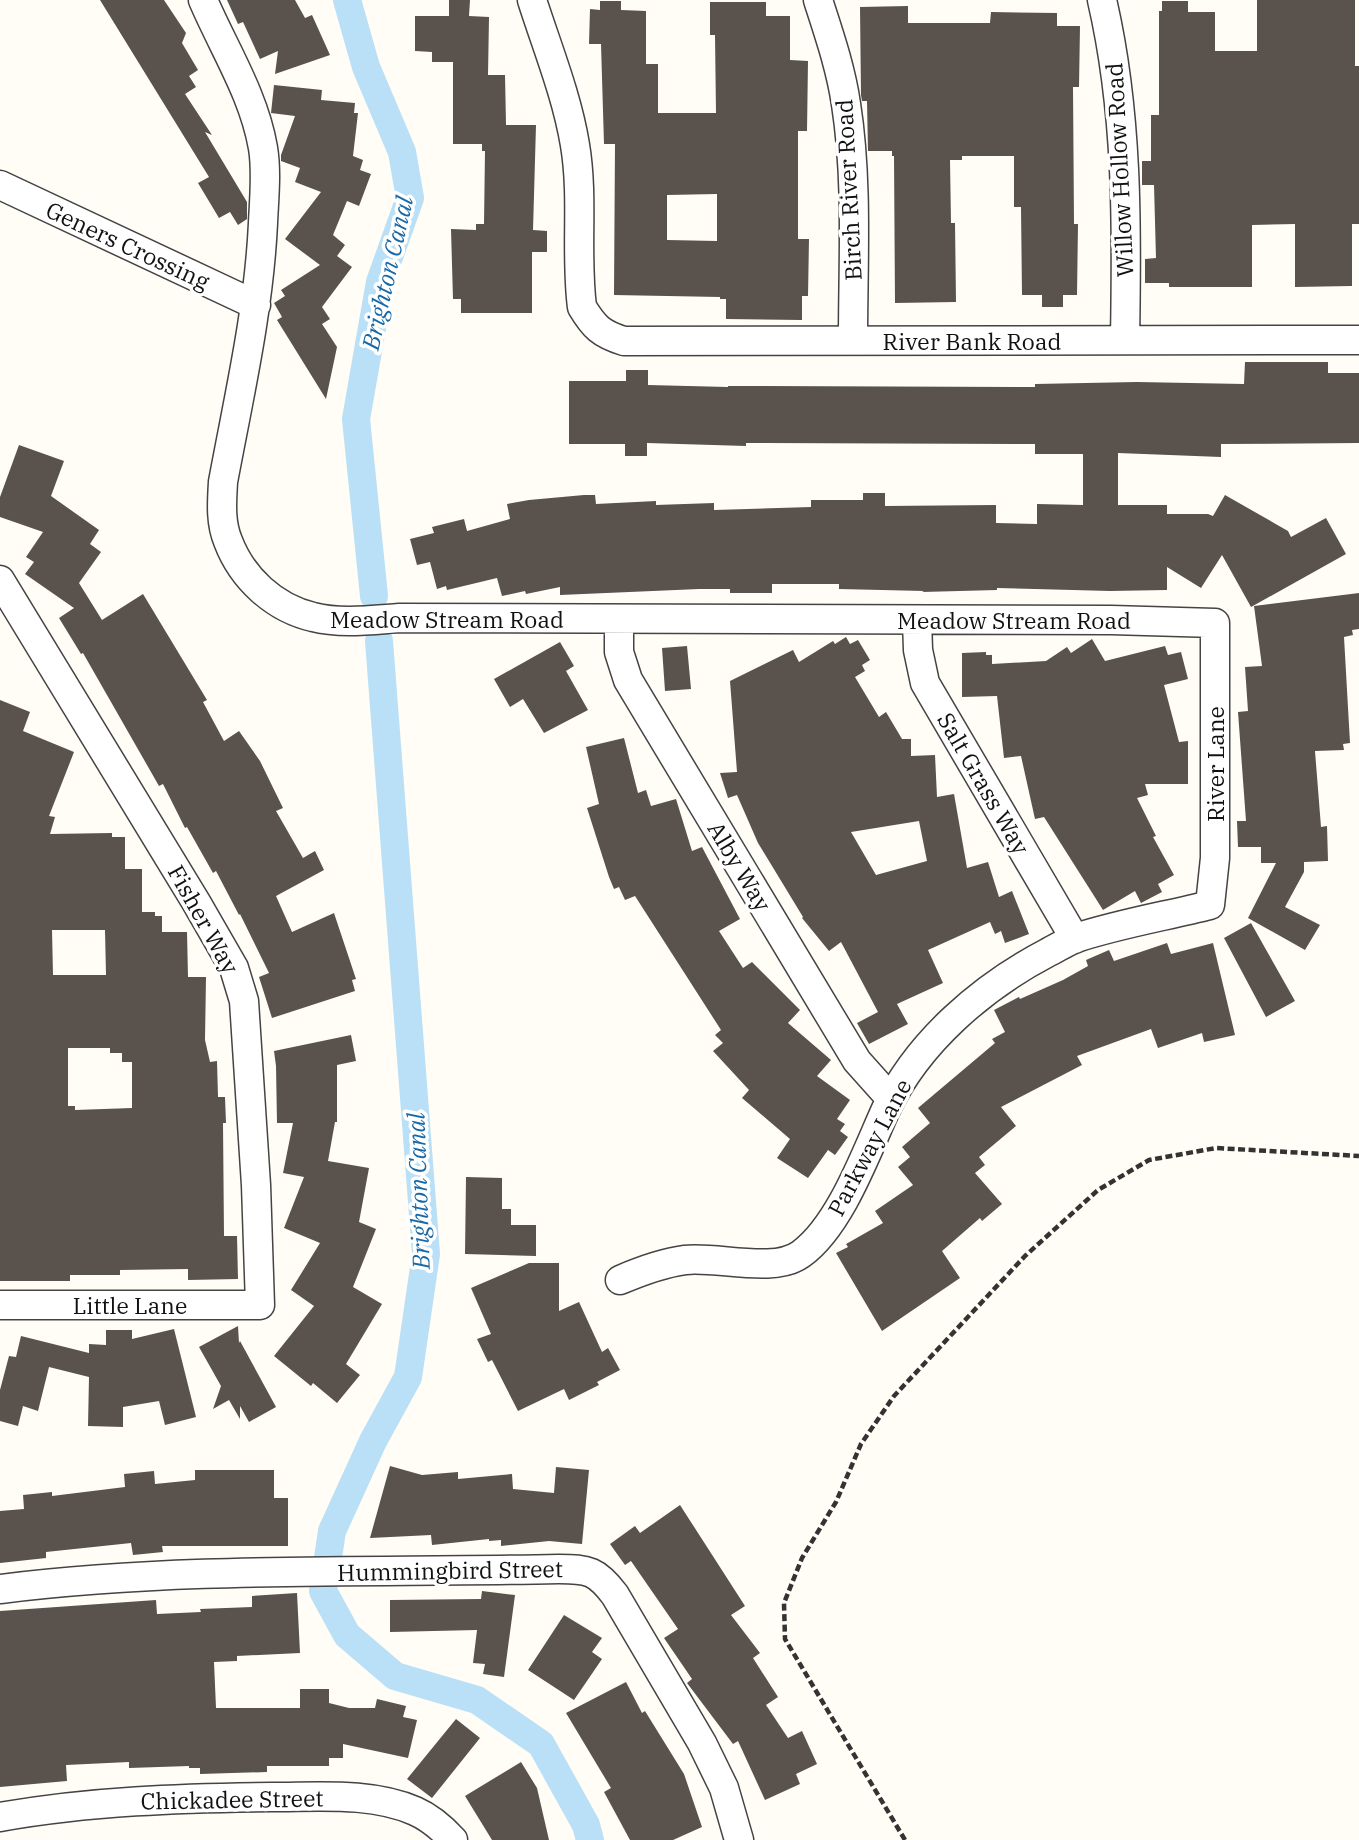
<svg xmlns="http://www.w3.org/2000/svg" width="1359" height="1840" font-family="'IBM Plex Serif',serif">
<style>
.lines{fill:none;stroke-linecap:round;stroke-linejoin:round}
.canal{stroke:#b9e0f7;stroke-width:28}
.building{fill:#5a524d;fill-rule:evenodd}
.minor-casing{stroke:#444;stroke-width:31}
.path{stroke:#333;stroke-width:4.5;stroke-dasharray:7 3.5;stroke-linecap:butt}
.minor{stroke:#fff;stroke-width:28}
.labels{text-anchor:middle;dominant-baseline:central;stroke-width:7;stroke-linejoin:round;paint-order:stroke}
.street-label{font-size:23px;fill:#111;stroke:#fff}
.water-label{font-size:24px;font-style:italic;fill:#1768a6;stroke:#fff}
</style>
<rect width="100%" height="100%" fill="#fffdf5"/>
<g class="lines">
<path class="canal" d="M347,0L366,67L402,152L410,198L380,282L356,419L374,596
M379,641L426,1254L408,1377L373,1441L332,1531L323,1591L347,1635L395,1676L477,1700L541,1744L586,1825L590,1840"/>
</g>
<path class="building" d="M100,0H164L186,33L182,43L198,70L189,76L196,87L185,94L212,135L205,132L247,202V219L238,225L230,212L219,218L198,183L209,177Z
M227,0H295L305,18L312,15L330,55L275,74L278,51L260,59L243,22L238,24Z
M449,0H470L469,16L489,17L488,75H505L506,125H536L533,230L547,231V252H532V313H461V299H453L451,229L476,230V224H484L485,151H482V144H453V62H432V52L415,51V16H449Z
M1257,0H1355V66H1359V224H1352V286L1295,287V224L1252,225V287H1169V283H1145V259L1156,258L1154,185H1142V161H1151V115H1159V11H1162V1H1188V12H1215V51H1257Z
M600,1H621V10L646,11V64H658V113H716L715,35H710V2H766V16H790V60L808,61L807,131H798V239H809L808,296H802V320L726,319V299H720V297L614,295L615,144H604L601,44H589L590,9L600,10ZM717,194V241L667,240V195Z
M908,6V23H990L991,12L1057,13V26H1080L1079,87H1073L1074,224H1078L1077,295H1063V307H1042V295H1022L1021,207H1014V156H962V160H950L951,223H955L956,302L895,303L894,156H892V151H868L867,101H862L861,95L860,7Z
M274,85L322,90L321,100L355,103L354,113H358L353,156L363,160L360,170L371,174L359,206L347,201L333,235L345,245L337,256L352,267L322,307L330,319L322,324L337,347L326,399L277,320L282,317L274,303L285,296L281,290L320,265L285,239L321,192L295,182L300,168L281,161V155L295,116L271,113Z
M1245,362H1328V373H1359V443L1221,444V457L1118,453V505H1167V514H1208L1213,516L1225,495L1288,531L1291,537L1326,518L1346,554L1251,607L1222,555L1201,588L1167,567V590L1110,591L997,588V590L922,592L924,591L839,589V584H772V593H730V589H699L560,595V587L526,594L525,591L502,596L497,578L447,590L446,586L437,589L430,562L417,565L410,539L434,533L432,527L464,519L467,531L510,519L507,504L529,500L584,495H595L596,504L656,501V505L714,503V510L811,507V500H863V493H885V506L996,505V523L1037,524V504L1083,505V454H1035V444L746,443V446L647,443V456H625V444H569V381H626V370H648V385L728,387V386L1035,387V384L1137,382L1244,384Z
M19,445L64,461L51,496L99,530L90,544L101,552L79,583L102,620L143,594L207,700L203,702L224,741L239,731L260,761L283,808L276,811L303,858L315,851L324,870L276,896L292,932L334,913L356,979L352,980L355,991L272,1018L259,977L269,973L240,914L239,915L216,871L213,873L187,827L185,828L163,784L159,786L83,653L81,654L59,618L74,608L25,574L34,562L26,557L43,532L0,517V497Z
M1359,593V629L1352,630L1353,635L1344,637L1350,743L1343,744L1344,750L1315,751L1321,827L1327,826L1328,861L1304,862V872L1285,907L1320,925L1305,950L1248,918L1276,863H1261V847H1238L1237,821H1246L1238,712L1248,711L1245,667L1262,666L1254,606Z
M846,637L850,644L858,640L870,660L862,665L865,671L855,677L879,717L886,712L902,739H911V756L935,755L937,797L954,794L967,868L988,862L999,897L1012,891L1029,934L1005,943L1001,931L995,934L990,922L928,950L943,983L897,1004L908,1024L869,1044L857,1023L878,1012L841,942L829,951L802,918L803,917L758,843L737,795L728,798L720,773L737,772L730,681L793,650L799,662L833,641L835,644ZM919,821L927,861L876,875L851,832Z
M1092,639L1105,661L1165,646L1168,655L1181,652L1188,679L1164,685L1179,742L1188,741V784H1145L1148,795L1137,798L1156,836L1153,837L1174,875L1158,884L1162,892L1141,903L1135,891L1103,910L1044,817L1035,819L1021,756L1004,758L997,696L962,697V653L986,652V655H992V664L1046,661L1067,647L1071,653Z
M560,642L574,666L566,671L588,710L544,733L523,699L510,707L494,679Z
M687,646L691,689L665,691L662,648Z
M0,700L30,712L23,731L74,752L49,816L55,817L50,834L112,833V837H125V869H142V912H155V916H162V932H187L188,977H206L205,1040L210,1062L217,1061L218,1097H225L226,1123H223L224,1236H237L238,1279L188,1280V1269L120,1270V1275H70V1281H0ZM52,930H105L106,975H53ZM68,1048H110V1053H122V1062H132V1108L75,1110V1106H68Z
M624,738L638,793L646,790L651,806L676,799L692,851L702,847L740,919L719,931L743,968L752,962L800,1010L788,1023L831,1060L817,1076L850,1100L837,1119L845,1124L840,1131L848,1137L835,1155L828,1150L808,1178L777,1158L790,1139L742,1098L749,1090L713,1051L723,1043L715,1035L721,1030L635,896L625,900L619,887L614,889L609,877L587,808L599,804L586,747Z
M1251,923L1295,1001L1266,1017L1224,938Z
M1167,943L1171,954L1213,943L1235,1035L1204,1042L1202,1033L1158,1048L1151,1029L1077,1056L1082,1065L1001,1107L1016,1126L979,1157L985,1165L975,1173L1002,1204L982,1221L980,1218L942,1251L960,1278L882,1331L836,1253L848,1247L846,1244L883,1223L875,1211L913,1185L898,1167L910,1157L902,1147L930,1123L918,1108L995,1043L992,1039L1005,1032L994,1010L1019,997L1020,999L1063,980L1088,966L1086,960L1109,950L1114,961Z
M351,1035L356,1061L337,1065V1122H335L328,1161L369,1168L359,1222L376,1229L353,1287L382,1304L346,1364L360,1375L337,1403L313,1383L311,1386L274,1356L314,1306L291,1290L320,1243L284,1228L304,1177L283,1173L293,1123H277L276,1066L274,1051Z
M466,1177L502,1178V1209H511V1225H536V1256L465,1254Z
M529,1263H559V1311L579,1302L602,1352L608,1348L620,1370L597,1382L599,1385L569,1400L564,1389L518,1411L492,1360L488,1362L477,1339L491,1334L471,1288Z
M238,1326L239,1343L240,1341L276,1407L249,1422L240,1406V1419L229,1400L213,1409L221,1386L199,1347Z
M174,1329L196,1417L165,1425L159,1401L123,1407V1427L88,1426L89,1377L49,1367L38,1411L23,1406L18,1426L0,1421V1390L9,1356L16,1357L21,1336L89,1353V1344L106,1345V1330H132V1339Z
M390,1466L422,1475L458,1472V1479L512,1474L513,1489L554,1493L556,1467L589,1470L582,1544L549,1541L501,1546V1540L489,1541V1539L432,1545L431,1535L370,1538Z
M195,1470H274V1498H288V1546H162L163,1552L133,1555L131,1543L46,1552V1558L0,1563V1511L24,1509L23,1495L52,1492V1496L125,1487L124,1474L154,1471L155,1484L195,1480Z
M680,1505L745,1606L731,1615L760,1653L753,1658L778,1697L766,1705L788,1738L802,1731L817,1764L796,1774L800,1784L765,1800L738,1741L733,1744L687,1683L692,1679L664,1638L678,1629L631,1561L625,1565L610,1544L635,1526L640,1533Z
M482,1591L515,1595L504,1677L483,1674L485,1664L473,1663L477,1630L390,1632V1600L481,1599Z
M297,1593L300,1653L237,1656V1661L214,1662L216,1708H300V1689H329V1703L349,1708H375L377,1699L406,1706L403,1717L417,1720L408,1758L343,1744V1758H329V1766H267V1772L200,1774V1768H189V1766L129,1768V1762L66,1765L67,1781L0,1787V1611L156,1600L157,1614L201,1612L200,1609L252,1607V1596Z
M564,1615L602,1638L592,1652L602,1659L574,1700L528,1670Z
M626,1682L642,1713L645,1711L684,1774L702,1827L673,1840H630L604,1792L611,1788L566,1713Z
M456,1719L480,1738L432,1798L407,1779Z
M521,1762L537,1788L549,1840H492L465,1796Z"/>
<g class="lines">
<g class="minor-casing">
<path id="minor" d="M203,0C224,49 254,95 263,148C267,172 264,199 263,223C259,310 239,396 223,482C222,501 220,522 228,541C242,578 274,608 313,617C340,624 371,620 399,618L1111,620L1215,623V858L1210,905C1166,916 1118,924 1076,938C1066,942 1057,948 1047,953C982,987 918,1042 886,1109C866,1153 840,1226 801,1254C774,1274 717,1256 685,1260C662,1263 641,1271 620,1280
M532,0C547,47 567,96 575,145C584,199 575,253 582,307C594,327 601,334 624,341L1359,340
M818,0C829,34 841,69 846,104C858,181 853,262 853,340
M1102,0C1128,112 1127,226 1125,340
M0,185L256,305
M0,580L196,902L234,968L244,1001L256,1185L260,1305H0
M619,620V652L628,680L857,1061L891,1099
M917,620L918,650L925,683L1075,939
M0,1589C185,1566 373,1573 559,1569C589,1569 597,1571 615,1595L702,1743L724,1788L739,1840
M0,1817C90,1801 181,1798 272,1797C319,1797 372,1792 415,1811C431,1818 442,1828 453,1840"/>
</g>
<path class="path" d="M905,1840L785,1639L784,1603L802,1558L836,1502L861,1444L894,1396L1025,1256L1098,1190L1149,1160L1216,1148L1359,1156"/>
<use href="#minor" class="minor"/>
</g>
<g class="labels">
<g class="street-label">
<text transform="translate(1119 170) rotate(-93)">Willow Hollow Road</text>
<text transform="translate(848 190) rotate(-93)">Birch River Road</text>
<text transform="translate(128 245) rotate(25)">Geners Crossing</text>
<text x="972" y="341">River Bank Road</text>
<text x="447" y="619">Meadow Stream Road</text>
<text x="1014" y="620">Meadow Stream Road</text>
<text transform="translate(1215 764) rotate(-90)">River Lane</text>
<text transform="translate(984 783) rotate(60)">Salt Grass Way</text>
<text transform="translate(740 866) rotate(59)">Alby Way</text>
<text transform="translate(204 919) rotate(61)">Fisher Way</text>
<text transform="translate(869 1147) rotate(-62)">Parkway Lane</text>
<text x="130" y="1305">Little Lane</text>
<text transform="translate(450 1570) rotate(-1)">Hummingbird Street</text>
<text transform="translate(232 1799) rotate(-1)">Chickadee Street</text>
</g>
<g class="water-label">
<text transform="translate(387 273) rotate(-77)">Brighton Canal</text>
<text transform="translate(418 1191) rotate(-92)">Brighton Canal</text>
</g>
</g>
</svg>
